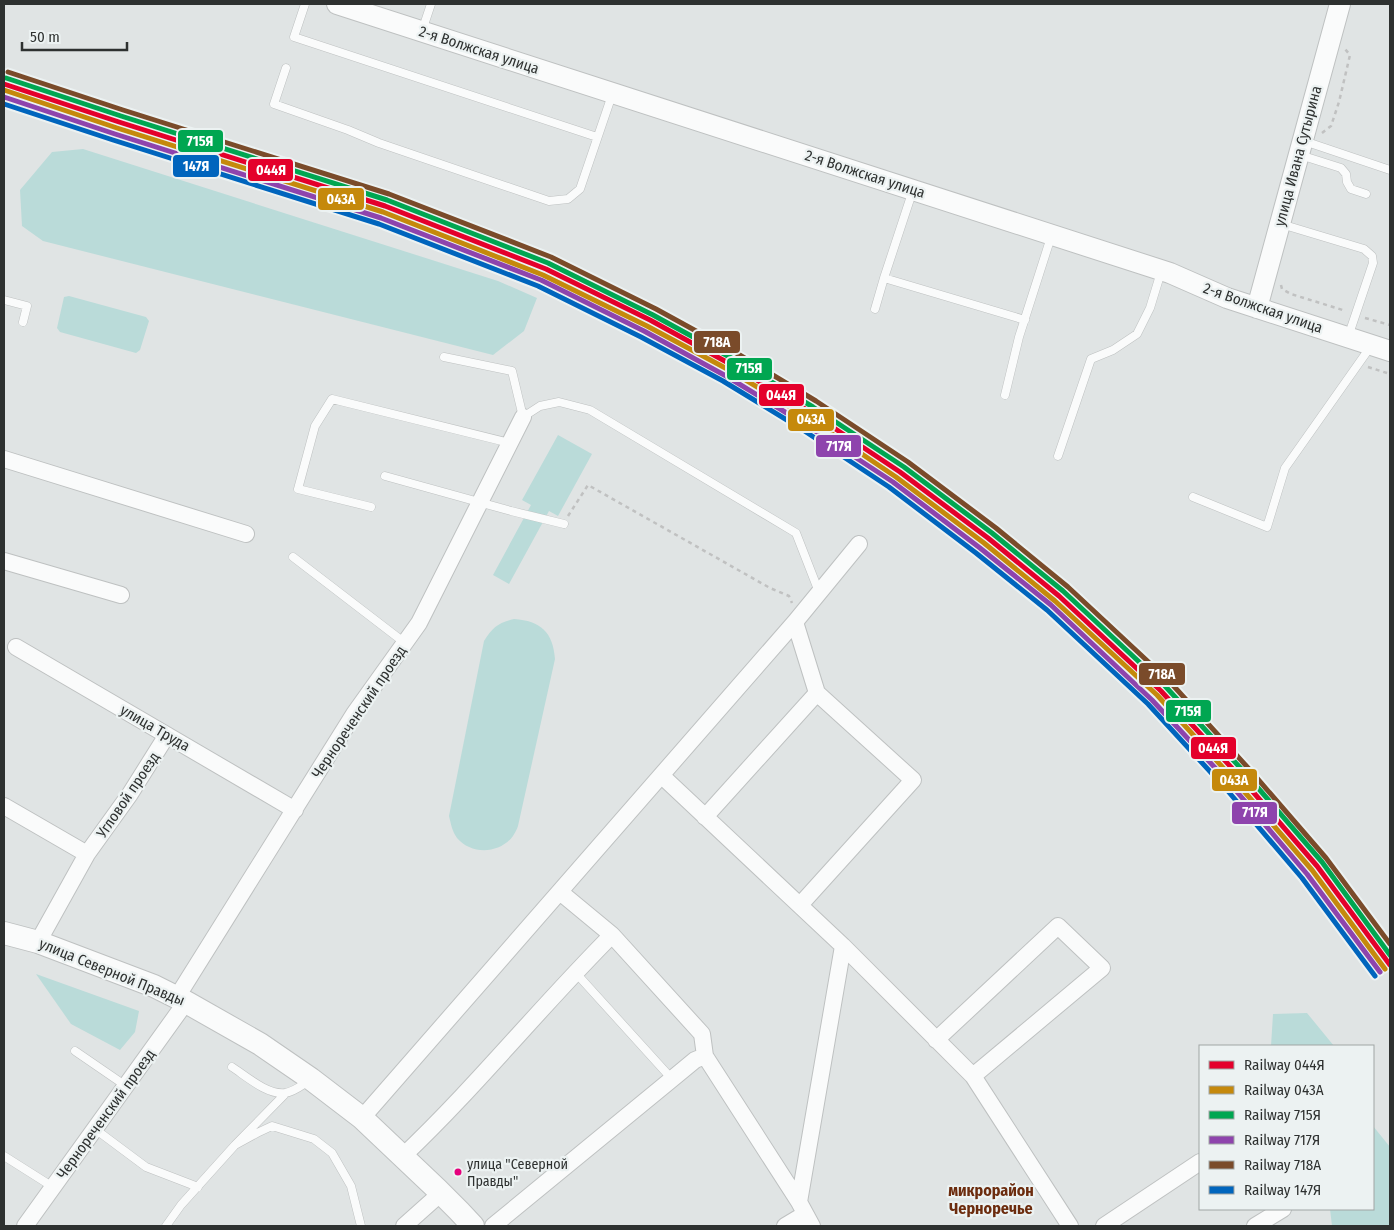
<svg xmlns="http://www.w3.org/2000/svg" width="1394" height="1230" font-family="'Fira Sans Condensed',sans-serif">
<style>
.green{fill:#badbd9}
.lines{fill:none;stroke-linecap:round;stroke-linejoin:round}
.service-casing{stroke:#bec1c1;stroke-width:9}
.minor-casing{stroke:#bec1c1;stroke-width:18}
.tertiary-casing{stroke:#bec1c1;stroke-width:22}
.secondary-casing{stroke:#bec1c1;stroke-width:24}
.path{stroke:#c0c1c1;stroke-width:2.5;stroke-dasharray:4 4;stroke-linecap:butt}
.service{stroke:#fafbfb;stroke-width:8}
.minor{stroke:#fafbfb;stroke-width:16}
.tertiary{stroke:#fafbfb;stroke-width:20}
.secondary{stroke:#fafbfb;stroke-width:22}
.rail-1-casing{stroke:#ecf2f2;stroke-width:9}
.rail-2-casing{stroke:#ecf2f2;stroke-width:9}
.rail-3-casing{stroke:#ecf2f2;stroke-width:9}
.rail-4-casing{stroke:#ecf2f2;stroke-width:9}
.rail-5-casing{stroke:#ecf2f2;stroke-width:9}
.rail-6-casing{stroke:#ecf2f2;stroke-width:9}
.rail-1{stroke:#e4002b;stroke-width:5}
.rail-2{stroke:#c5890c;stroke-width:5}
.rail-3{stroke:#00a651;stroke-width:5}
.rail-4{stroke:#8e44ad;stroke-width:5}
.rail-5{stroke:#7a4b2a;stroke-width:5}
.rail-6{stroke:#0065bd;stroke-width:5}
.bus-dot{fill:#e5007d;stroke:#ecf2f2;stroke-width:2}
.labels{text-anchor:middle;dominant-baseline:central;stroke-width:4.5;stroke-linejoin:round;paint-order:stroke}
.bus-label{font-size:14px;fill:#2e3130;stroke:#ecf2f2;text-anchor:start}
.street-label{font-size:15px;fill:#2e3130;stroke:#ecf2f2}
.neighbourhood-label{font-size:16px;font-weight:bold;fill:#6c2c0e;stroke:#ecf2f2}
.line-badge{stroke:#ecf2f2;stroke-width:2}
.badge-label{font-size:14px;text-anchor:middle;font-weight:bold;fill:#fff}
</style>
<rect width="100%" height="100%" fill="#e0e4e4"/>
<path class="green" d="M83,149L498,281L537,298L524,331L493,355L43,241L22,226L20,190L52,152Z
M69,296L146,317L149,321L140,350L136,353L60,332L57,328L64,297Z
M558,435L592,454L558,516L549,511L509,584L493,575L531,505L522,500Z
M514,619C541,621 553,632 555,659L518,826C517,829 515,833 513,836C500,854 471,855 457,838C452,831 451,824 449,816L484,641C493,627 498,623 514,619Z
M36,974L139,1011L135,1032L120,1050L71,1024Z
M1307,1013L1334,1046H1271L1273,1014Z
M1373,1126L1390,1147V1226H1332L1330,1209H1373Z"/>
<g class="lines">
<g class="service-casing">
<path id="service" d="M305,4L294,37L597,137
M422,31L431,4
M286,68L274,104L348,130L379,143L549,201L568,199L580,189L612,95
M1304,141L1390,170
M1300,155L1341,168L1346,174L1347,182L1351,189L1366,194
M1281,224L1364,249L1372,256L1373,263L1348,337
M884,278L913,190
M4,300L27,306L23,322
M875,309L884,278L1025,320
M444,357L512,371L523,417L540,406L559,402L590,410L796,533L819,592
M1005,395L1019,337L1051,237
M1058,456L1091,359L1113,350L1137,334L1150,308L1161,272
M385,476L511,511L564,524
M1193,497L1267,527L1285,468L1371,346
M371,507L298,489L315,426L332,399L510,443
M293,557L405,643
M575,972L672,1079
M75,1051L126,1086
M232,1067C246,1076 267,1095 285,1093C294,1092 302,1085 310,1080
M95,1129L146,1167L198,1187
M235,1145L257,1133L272,1126L314,1139L332,1153L351,1186L361,1226
M4,1156L53,1187
M166,1226L181,1205L235,1145L286,1093"/>
</g>
<g class="minor-casing">
<path id="minor" d="M4,459L246,534
M4,561L121,595
M795,622L817,693
M16,647L295,810
M662,776L843,946
M4,806L87,854
M705,817L817,693L913,780L800,905
M560,892L612,935L702,1034L705,1056L799,1202L812,1226
M38,942L87,854L130,794L167,735
M177,997L354,714L419,623L523,417
M936,1040L1058,926L1102,968L973,1076
M362,1118L795,622L859,544
M402,1157C476,1087 540,1007 612,935
M799,1202L843,946L973,1076L1070,1226
M25,1226L186,1002
M404,1226L441,1193
M493,1226L672,1079L695,1060L705,1056
M785,1226L805,1214
M1104,1226L1200,1162
M1255,1226L1283,1209"/>
</g>
<g class="tertiary-casing">
<path id="tertiary" d="M337,4L1170,273L1227,298L1390,351
M1257,308L1340,4"/>
</g>
<g class="secondary-casing">
<path id="secondary" d="M4,933L38,942L154,986L186,1002L260,1044L311,1079L362,1118L438,1190L459,1211L473,1226"/>
</g>
<path class="path" d="M1322,133L1331,126L1339,102L1350,55L1345,49
M1281,285L1282,289L1291,294L1346,311
M1365,318L1390,325
M1368,367L1390,374
M568,516L588,485L770,588L789,596L792,603"/>
<use href="#service" class="service"/>
<use href="#minor" class="minor"/>
<use href="#tertiary" class="tertiary"/>
<use href="#secondary" class="secondary"/>
<g class="rail-1-casing">
<path id="rail-1" d="M4,84L119,122L385,206L546,269L650,320L732,365L810,412L900,472L988,538L1059,596L1161,691L1241,778L1317,866L1390,965"/>
</g>
<g class="rail-2-casing">
<path id="rail-2" d="M4,90L117,128L383,212L543,275L647,326L729,370L807,417L896,477L984,543L1055,601L1157,695L1236,782L1312,870L1385,969"/>
</g>
<g class="rail-3-casing">
<path id="rail-3" d="M6,78L121,116L387,200L548,263L653,315L735,360L813,407L904,467L992,533L1063,591L1165,686L1246,774L1322,862L1390,955"/>
</g>
<g class="rail-4-casing">
<path id="rail-4" d="M4,97L115,134L381,218L541,280L644,331L726,376L803,423L893,482L980,548L1051,605L1152,700L1232,786L1307,874L1380,972"/>
</g>
<g class="rail-5-casing">
<path id="rail-5" d="M8,72L123,110L389,194L551,257L656,309L738,354L816,401L908,462L996,528L1068,587L1170,682L1250,770L1326,858L1390,944"/>
</g>
<g class="rail-6-casing">
<path id="rail-6" d="M4,104L113,140L379,224L538,286L641,337L723,381L800,428L889,487L976,553L1047,610L1148,704L1227,790L1302,878L1375,976"/>
</g>
<use href="#rail-1" class="rail-1"/>
<use href="#rail-2" class="rail-2"/>
<use href="#rail-3" class="rail-3"/>
<use href="#rail-4" class="rail-4"/>
<use href="#rail-5" class="rail-5"/>
<use href="#rail-6" class="rail-6"/>
</g>
<circle class="bus-dot" cx="458" cy="1172" r="4.5"/>
<g class="labels">
<g class="bus-label">
<text x="467" y="1164">улица "Северной<tspan x="467" dy="17">Правды"</tspan></text>
</g>
<g class="street-label">
<text transform="translate(479 50) rotate(18)">2-я Волжская улица</text>
<text transform="translate(1298 156) rotate(-75)">улица Ивана Сутырина</text>
<text transform="translate(865 174) rotate(18)">2-я Волжская улица</text>
<text transform="translate(1263 308) rotate(19)">2-я Волжская улица</text>
<text transform="translate(359 712) rotate(-56)">Чернореченский проезд</text>
<text transform="translate(155 728) rotate(30)">улица Труда</text>
<text transform="translate(128 795) rotate(-56)">Угловой проезд</text>
<text transform="translate(112 972) rotate(22)">улица Северной Правды</text>
<text transform="translate(106 1114) rotate(-54)">Чернореченский проезд</text>
</g>
<g class="neighbourhood-label">
<text x="991" y="1190">микрорайон<tspan x="991" dy="18">Черноречье</tspan></text>
</g>
</g>
<g class="line-badge">
<rect x="177" y="129" width="47" height="24" rx="5" fill="#00a651"/>
<rect x="172" y="154" width="48" height="24" rx="5" fill="#0065bd"/>
<rect x="247" y="158" width="47" height="24" rx="5" fill="#e4002b"/>
<rect x="317" y="187" width="48" height="24" rx="5" fill="#c5890c"/>
<rect x="693" y="330" width="48" height="24" rx="5" fill="#7a4b2a"/>
<rect x="726" y="357" width="47" height="24" rx="5" fill="#00a651"/>
<rect x="758" y="383" width="47" height="24" rx="5" fill="#e4002b"/>
<rect x="787" y="408" width="48" height="24" rx="5" fill="#c5890c"/>
<rect x="815" y="434" width="47" height="24" rx="5" fill="#8e44ad"/>
<rect x="1138" y="662" width="48" height="24" rx="5" fill="#7a4b2a"/>
<rect x="1165" y="699" width="47" height="24" rx="5" fill="#00a651"/>
<rect x="1190" y="736" width="47" height="24" rx="5" fill="#e4002b"/>
<rect x="1211" y="768" width="47" height="24" rx="5" fill="#c5890c"/>
<rect x="1231" y="801" width="47" height="24" rx="5" fill="#8e44ad"/>
</g>
<g class="badge-label">
<text x="200" y="146">715Я</text>
<text x="196" y="171">147Я</text>
<text x="271" y="175">044Я</text>
<text x="341" y="204">043А</text>
<text x="717" y="347">718А</text>
<text x="749" y="373">715Я</text>
<text x="781" y="400">044Я</text>
<text x="811" y="424">043А</text>
<text x="839" y="451">717Я</text>
<text x="1162" y="679">718А</text>
<text x="1188" y="716">715Я</text>
<text x="1213" y="753">044Я</text>
<text x="1234" y="785">043А</text>
<text x="1255" y="817">717Я</text>
</g>
<rect width="1394" height="1230" fill="none" stroke="#2e3130" stroke-width="10"/>
<rect x="1199" y="1045" width="175" height="165" fill="#ecf2f2" stroke="#a0a5a4"/>
<rect x="1209" y="1061" width="25" height="8" fill="#e4002b" stroke="#a0a5a4"/>
<text x="1244" y="1070" font-size="15" fill="#2e3130">Railway 044Я</text>
<rect x="1209" y="1086" width="25" height="8" fill="#c5890c" stroke="#a0a5a4"/>
<text x="1244" y="1095" font-size="15" fill="#2e3130">Railway 043А</text>
<rect x="1209" y="1111" width="25" height="8" fill="#00a651" stroke="#a0a5a4"/>
<text x="1244" y="1120" font-size="15" fill="#2e3130">Railway 715Я</text>
<rect x="1209" y="1136" width="25" height="8" fill="#8e44ad" stroke="#a0a5a4"/>
<text x="1244" y="1145" font-size="15" fill="#2e3130">Railway 717Я</text>
<rect x="1209" y="1161" width="25" height="8" fill="#7a4b2a" stroke="#a0a5a4"/>
<text x="1244" y="1170" font-size="15" fill="#2e3130">Railway 718А</text>
<rect x="1209" y="1186" width="25" height="8" fill="#0065bd" stroke="#a0a5a4"/>
<text x="1244" y="1195" font-size="15" fill="#2e3130">Railway 147Я</text>
<path d="M22 42v8h105v-8" fill="none" stroke="#2e3130" stroke-width="2.5"/>
<text x="30" y="42" font-size="15" fill="#2e3130" stroke="#ecf2f2" stroke-width="4" paint-order="stroke">50 m</text>
</svg>
